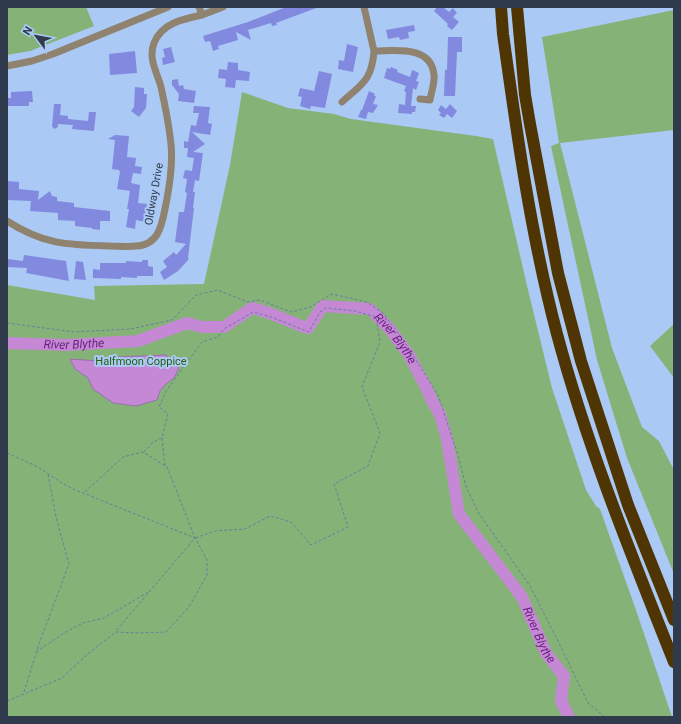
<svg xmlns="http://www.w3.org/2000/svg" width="681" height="724" font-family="Roboto,sans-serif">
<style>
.green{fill:#85b377}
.water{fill:#c488d5;stroke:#9771ac}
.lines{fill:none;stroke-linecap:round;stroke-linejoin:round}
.river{stroke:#c488d5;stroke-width:12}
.building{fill:#828ae0}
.path{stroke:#697d9b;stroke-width:1;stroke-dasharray:3 2;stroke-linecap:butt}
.minor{stroke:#8f826f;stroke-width:7}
.motorway{stroke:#4e3503;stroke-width:12}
.labels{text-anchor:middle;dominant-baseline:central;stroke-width:4;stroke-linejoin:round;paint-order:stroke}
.street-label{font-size:11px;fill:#2f3b4c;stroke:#abc9f5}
.park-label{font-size:11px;fill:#265f0b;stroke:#abc9f5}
.water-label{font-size:12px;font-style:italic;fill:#681f7c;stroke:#abc9f5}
</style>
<rect width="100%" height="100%" fill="#abc9f5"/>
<path class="green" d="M7,7H86L94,26L30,51L7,55Z
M674,10V130L560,143L612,348L642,427L659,441L674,470V574L627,458L597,360L551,146L559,143L542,37Z
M242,92L288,108L334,114L351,119L476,136L493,139L529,294L552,388L586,490L596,506L600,509L636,610L672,717H7V285L95,300L94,286L204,284L230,165Z
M674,324V378L650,346Z"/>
<path class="water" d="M166,355L179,368L174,378L166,384L160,391L157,400L136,406L113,403L93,389L88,378L75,369L70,359L99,361L118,357Z"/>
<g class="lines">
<path class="river" id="s1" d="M7,343L67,345L138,341L187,323L202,327H224L252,308L269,313L304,327L308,328L323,306L370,309L390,329L409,355L426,387L432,401L440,414L447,439L459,514L522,597L546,653L564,676L561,701L569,717"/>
</g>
<path class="building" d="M286,7H319L276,23L277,25L272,26L271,23L248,30L251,40L236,32L238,40L218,46L219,49L213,51L210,41L205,42L203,36L248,22Z
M437,7H443L449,12L453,8L457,13L453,17L459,22L452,30L447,26L448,24L434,11Z
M414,25L415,31L408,32L409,38L400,40L399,37L388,39L386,30Z
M448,37H462V52H457L455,96H444L445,70H447Z
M347,44L358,47L353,72L338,69L339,60L344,61Z
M171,47L175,62L163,65L162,58L165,57L163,49Z
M135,51L137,73L110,75L109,54Z
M228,62L238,63V70L250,72L249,81L236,80L235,88L225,87L226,79L218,78L219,69L227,70Z
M391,67L398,70L397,72L410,77L412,70L419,73L416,81L419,82L416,90L413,88L411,106H416L415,112H412V114L398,113L399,104L405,105L406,92L404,91L406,86L384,78L387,68L390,69Z
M319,71L332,74L325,108L311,106L310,109L300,106L302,97L298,96L300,88L314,91Z
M178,79L179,86L183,85L184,89L196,91L194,103L178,101L179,94L172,85V80Z
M135,87L144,88V94H147L146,108L139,117L131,111L134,107Z
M32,91L33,102H29V106H7V98H11V92Z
M369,91L375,94L374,96H376L373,104L378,105L373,113L368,112L366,119L358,117L361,110H362Z
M54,104H61L60,115L68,116V119L88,121L89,112H96L94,131L72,129L73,125L58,124V127L54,129L52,126Z
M450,104L457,111L452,118L447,114L444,118L439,115L441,113L438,110L441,105L446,109Z
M194,106L210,107L208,123L212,124L210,135L192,132L205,144L193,152L203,153L199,181L195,180L193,192H195L193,208H194L188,258L189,259L178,271L164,280L160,272L167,267L163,261L174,252L176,255L186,244L175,242L179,212H184L187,193L185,192L187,179L183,178L185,170L192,171L194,158L187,157L188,148H184V141L188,142L191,125L196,126L199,113H193Z
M115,135L129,136L127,157L136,158L135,166L142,167L141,174L133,173L131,183L140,185L138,203L147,204L145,215L147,216L145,222L136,220L135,229L126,227L129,209H127L130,191L117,189L120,172L119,170L112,169L115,140L108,139Z
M7,181L19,182V189L39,191L38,200L50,191L52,196L57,197V201L74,203V207L110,211V221H100V230L92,229V228L75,226V221L58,220V213L30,211L31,201L7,200Z
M24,255L66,261L69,281L26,273L27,268L7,267V259L23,261Z
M142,260H148V266L153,267V276H137V278L121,277V279L93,278V269L100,270V263H126V261L142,262Z
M76,261L83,262L86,280L74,279Z"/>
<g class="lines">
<path class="path" d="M7,323L74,332L130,329L172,320L196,295L218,290L247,302L260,300L291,312L310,307L332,294L367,302L383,313L404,341L438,395L458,455L466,486L478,512L530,586L556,637L588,703L605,717
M144,452L153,442L162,438
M7,453L38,467L62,483L73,489L195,538L207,560V575L189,607L166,632L139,633L116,632L90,652L62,678L7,701
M165,466L162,438L168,414L159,407L166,391L202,342L218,337L224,329L253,312L271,317L309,332L320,312L326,308L355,311L376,317L380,342L362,387L380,433L368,466L334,484L348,527L311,545L291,522L270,516L245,529L215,531L195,538
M85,492L123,457L143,452L167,467L195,538L116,631
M36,652L64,633L83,623L104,618L150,591
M24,692L39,644L69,564L56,517L48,474"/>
<path class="minor" d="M364,7L374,51C396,51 431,45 434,75C435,83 431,93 430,100L420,99
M202,15L223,7
M7,66L32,61L53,54L168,7
M342,102C362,84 372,80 374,51
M7,221C44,245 69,245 111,246C119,246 128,247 136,246C160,245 162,223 166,204C170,184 173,164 171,144C169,125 165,105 161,87C157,72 148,59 154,43C162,23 183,19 202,15L199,7"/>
<path class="motorway" d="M501,7L503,34C517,135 531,236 557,334C587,446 631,554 674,662
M517,7L525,95L530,124L558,273L581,361L628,505L674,620"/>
</g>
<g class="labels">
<g class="street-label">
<text transform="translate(154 194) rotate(-80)">Oldway Drive</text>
</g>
<g class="park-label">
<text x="141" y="361">Halfmoon Coppice</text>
</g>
<g class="water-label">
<text stroke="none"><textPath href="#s1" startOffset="427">River Blythe</textPath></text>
<text stroke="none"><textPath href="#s1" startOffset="67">River Blythe</textPath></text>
<text stroke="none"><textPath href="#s1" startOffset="763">River Blythe</textPath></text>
</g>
</g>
<rect width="681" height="724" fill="none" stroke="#2f3b4c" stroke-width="16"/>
<g transform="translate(36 36) rotate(302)" stroke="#abc9f5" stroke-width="3" paint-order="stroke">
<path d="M0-3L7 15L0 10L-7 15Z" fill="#2f3b4c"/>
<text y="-6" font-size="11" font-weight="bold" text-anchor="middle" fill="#2f3b4c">N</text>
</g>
</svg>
